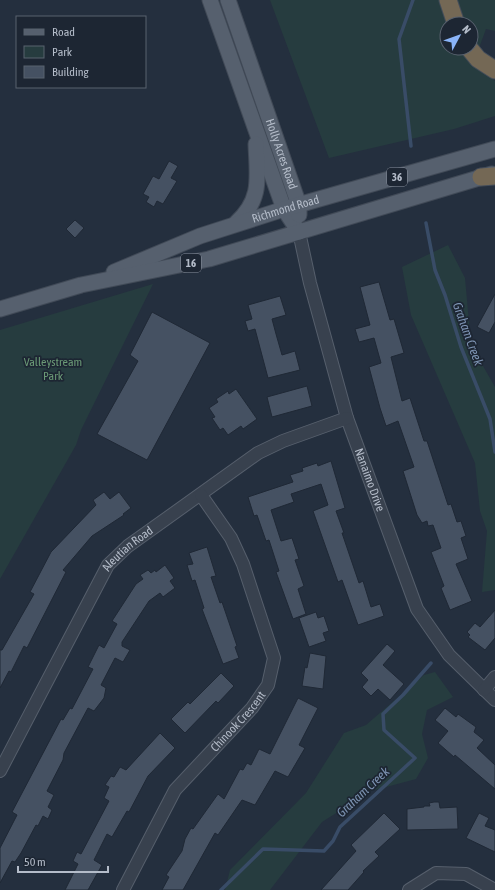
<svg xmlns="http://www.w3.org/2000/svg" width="495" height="890" font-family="'Asap Condensed',sans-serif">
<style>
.green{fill:#263c3f;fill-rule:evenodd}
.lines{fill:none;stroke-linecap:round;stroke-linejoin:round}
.stream{stroke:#394c67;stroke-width:3.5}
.building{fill:#455162;stroke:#1f2835}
.minor-casing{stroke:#565f6c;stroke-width:14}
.major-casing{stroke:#414a57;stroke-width:17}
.highway-casing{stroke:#434c59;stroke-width:19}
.minor{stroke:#38414e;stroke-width:12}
.major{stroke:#56606e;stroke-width:15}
.highway{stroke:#746855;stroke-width:17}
.labels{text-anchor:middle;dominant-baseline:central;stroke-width:3.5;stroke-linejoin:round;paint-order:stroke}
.shield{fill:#1d2633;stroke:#878f9c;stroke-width:1}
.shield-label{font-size:11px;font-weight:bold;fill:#b4bcc9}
.street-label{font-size:12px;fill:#b4bcc9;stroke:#1d2633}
.park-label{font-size:12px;fill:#6b9a76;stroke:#1d2633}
.water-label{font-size:13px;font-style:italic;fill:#7c92b1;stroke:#1d2633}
</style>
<rect width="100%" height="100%" fill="#242f3e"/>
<path class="green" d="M270,0H495V31L486,29L473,64L495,81V116L454,129L329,158ZM447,24H471V48H447Z
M448,245L465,278L471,345L495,387V590L482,592L487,531L480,511L475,463L411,315L402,267Z
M153,284L81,430L76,445L0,579V330Z
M435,672L453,697L427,710L422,734L428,758L416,779L371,791L322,822L270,890H225L230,870L306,793L344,733L366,725L424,675Z"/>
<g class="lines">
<path class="stream" d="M411,146L399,39L413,0
M426,223L435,270L445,295L461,347L490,419L495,452
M221,890L263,849L324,851L333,841L340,827L415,758L384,730L383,714L403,695L431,663"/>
</g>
<path class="building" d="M169,161L178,166L171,178L177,181L163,204L157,201L154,207L146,202L149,197L143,194L153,176L159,179Z
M75,220L84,228L75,238L66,229Z
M379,282L390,320L394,319L404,353L391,357L402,401L410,398L424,441H427L448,505L451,504L457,522L461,521L466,536L461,538L468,559L456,564L472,601L450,610L441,588L444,586L431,552L441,548L433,525L428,526L427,521L422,523L417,515L403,471L414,467L398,421L386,426L380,408L369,367L381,363L374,338L359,342L355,329L370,325L360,287Z
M495,294V322L489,333L477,327Z
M280,296L286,315L272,319L276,334L282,355L295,351L300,370L268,378L255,329L248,331L245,321L252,319L248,305Z
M152,312L210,343L147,460L97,434L138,361L130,355Z
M307,386L312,406L272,417L267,397Z
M236,389L257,419L243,429L241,426L228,435L223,428L220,430L212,418L215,417L209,408L218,402L216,399L228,391L229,394Z
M331,461L345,508L336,511L344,533H342L359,583L363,581L371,607L380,604L384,616L358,625L342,580L338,582L313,511L328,505L321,484L291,494L294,502L271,510L281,541L292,538L299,559L295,560L304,586L298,589L306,614L293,619L276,572L279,571L269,540L266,541L257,515L254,516L248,497L293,482L290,475L303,471L302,468L317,463L318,466Z
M104,492L110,499L119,492L131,508L123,514L124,515L92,536L63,570L66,572L27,648L24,646L11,672L9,671L0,688V650H2L34,594L30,592L51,552L96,505L93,500Z
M207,547L216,576L211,577L220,603L222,602L237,646L235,647L239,658L223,664L202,609L204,608L195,580L192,581L187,565L193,564L189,553Z
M165,565L174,578L170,581L175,588L163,597L160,593L149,601L122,642V646L130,650L123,662L115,658L101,685L106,688L104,698L94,711L88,708L64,753L63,760L47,791L54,795L48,807L52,810L48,819L43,816L38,826L36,825L21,853L15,862L12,861L0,883V848L17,815L12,812L61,719L63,720L70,708L72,709L93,669L88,667L99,645L104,648L117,624L112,621L136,584L143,579L140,575L148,570L151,573L155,570L156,572Z
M495,610V638L485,650L468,637L470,635L467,632L475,623L480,627Z
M316,612L318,618L324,616L329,631L323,633L326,641L309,647L299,618Z
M387,644L395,651L383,665L404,684L390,700L378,689L371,696L362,687L368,680L361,673Z
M310,653L326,656L323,689L302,686L305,667L307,668Z
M221,673L234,686L218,703L216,701L185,733L171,719L188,702L190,704Z
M298,698L318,708L299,745L305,748L288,777L275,771L255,805L242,800L218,835L215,833L183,890H162L169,877L166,875L182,851L185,839L191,828L193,829L218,794L224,799L240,769L243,770L247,763L251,765L259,749L270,754Z
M445,708L456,717L458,714L476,727L474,732L484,740L477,748L495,765V789L455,755L454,757L438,743L448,731L435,720Z
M160,733L175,748L148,776L129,812L127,811L112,837L107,834L94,860L102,865L88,890H65L78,864L73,861L77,852L81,854L109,801L104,798L109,787L105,785L111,776L114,777L120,767L126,770Z
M434,802H439L440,808L457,807L458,829L407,830V809L424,807V806H430L429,803Z
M384,813L400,829L375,852L379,856L363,871L364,872L348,890H321L356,851L351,845Z
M479,813L489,818L485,826L495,830V852L466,838Z"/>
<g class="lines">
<g class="minor-casing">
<g id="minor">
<path id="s1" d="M299,232L310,283L347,418L417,609L449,655L495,700"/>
<path d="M484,690L495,677"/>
<path id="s2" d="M0,771L108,565L128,546L258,453L283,441L347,418"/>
<path id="s3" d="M123,890L175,790L252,708L268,685L274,658L243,564L231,538L201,495"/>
<path d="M409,890L436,873L466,874L495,890"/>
</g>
</g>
<g class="major-casing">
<g id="major">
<path d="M210,0L284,209L299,232"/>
<path id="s4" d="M228,0L299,205V215"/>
<path d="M236,223C263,199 257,176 256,144"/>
<path id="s5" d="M114,272L200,236L284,209L495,149"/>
<path d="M0,309L81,285L209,259L492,174"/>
</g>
</g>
<g class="highway-casing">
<path id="highway" d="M448,0L456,24
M469,48L478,59L495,70
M481,177L495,176"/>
</g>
<use href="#minor" class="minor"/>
<use href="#major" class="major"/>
<use href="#highway" class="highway"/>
</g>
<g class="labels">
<g class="shield">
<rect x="387" y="168" width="20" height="18" rx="3"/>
<rect x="181" y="254" width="20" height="18" rx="3"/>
</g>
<g class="shield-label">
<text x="397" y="177">36</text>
<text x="191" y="263">16</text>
</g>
<g class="street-label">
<text stroke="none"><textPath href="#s4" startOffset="163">Holly Acres Road</textPath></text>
<text stroke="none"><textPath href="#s5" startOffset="183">Richmond Road</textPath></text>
<text stroke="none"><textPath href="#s1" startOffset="258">Nanaimo Drive</textPath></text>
<text stroke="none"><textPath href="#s2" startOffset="258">Aleutian Road</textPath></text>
<text stroke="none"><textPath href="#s3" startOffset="206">Chinook Crescent</textPath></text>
</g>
<g class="park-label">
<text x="53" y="362">Valleystream<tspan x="53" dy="14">Park</tspan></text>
</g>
<g class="water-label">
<text transform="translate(468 334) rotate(70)">Graham Creek</text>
<text transform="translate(363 792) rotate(-43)">Graham Creek</text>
</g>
</g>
<rect x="16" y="16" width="130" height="72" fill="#1d2633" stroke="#59626f"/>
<rect x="24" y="29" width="20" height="6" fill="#56606e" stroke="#59626f"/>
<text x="52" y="36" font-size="12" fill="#b4bcc9">Road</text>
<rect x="24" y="46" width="20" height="12" fill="#263c3f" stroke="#59626f"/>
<text x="52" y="56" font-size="12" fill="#b4bcc9">Park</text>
<rect x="24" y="66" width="20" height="12" fill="#455162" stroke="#59626f"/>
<text x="52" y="76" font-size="12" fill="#b4bcc9">Building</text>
<g transform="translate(459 36) rotate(49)"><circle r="19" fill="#1d2633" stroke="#59626f"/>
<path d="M0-3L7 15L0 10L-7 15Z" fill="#8ab4f8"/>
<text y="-6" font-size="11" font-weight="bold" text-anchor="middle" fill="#b4bcc9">N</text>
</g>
<path d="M18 866v6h90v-6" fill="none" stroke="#b4bcc9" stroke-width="2"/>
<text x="24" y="866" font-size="12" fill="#b4bcc9" stroke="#1d2633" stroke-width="3" paint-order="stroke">50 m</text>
</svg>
